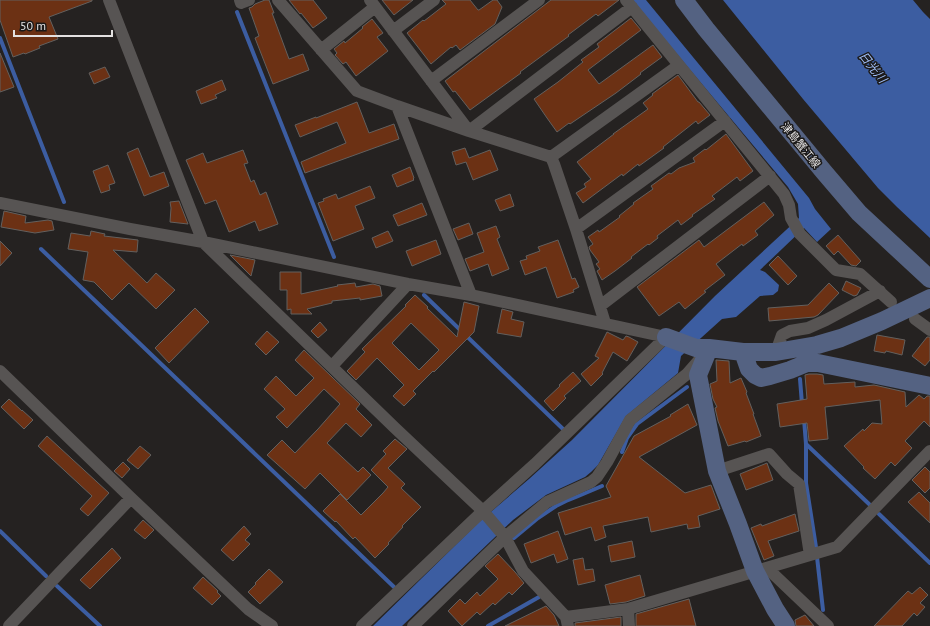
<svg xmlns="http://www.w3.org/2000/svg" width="930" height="626" font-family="'PT Sans','Noto Sans JP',sans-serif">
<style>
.water{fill:#3c5da1}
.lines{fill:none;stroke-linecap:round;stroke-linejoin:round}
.stream{stroke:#3c5da1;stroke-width:4}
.building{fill:#6c3114;stroke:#63605e;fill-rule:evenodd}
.street{stroke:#575453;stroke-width:12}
.secondary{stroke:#546282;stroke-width:18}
.labels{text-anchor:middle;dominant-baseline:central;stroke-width:3;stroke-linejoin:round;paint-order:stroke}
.street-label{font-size:11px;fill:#e3e1e1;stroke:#1b1918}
.water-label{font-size:12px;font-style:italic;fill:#a1bff8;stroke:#1b1918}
</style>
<rect width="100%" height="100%" fill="#252221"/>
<path class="water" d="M632,0H646L809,198L815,209L831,229L817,242L804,228L760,270L765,272L779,285L778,291L773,295L760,296L736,317L722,319L681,356L678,373L626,416L598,465L591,472L585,477L546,495L513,520L402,626H373L478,523L529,479L572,440L715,296L799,218L798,204L788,187L645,16Z
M723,0H913L923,12L930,19V238L897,207L878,188L803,99Z"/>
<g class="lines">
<path class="stream" d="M237,12L334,257
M0,38L64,202
M41,249L394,587
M424,295L563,429
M800,379L802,404
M804,419L806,444V483L816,547
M806,444L869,504
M622,452L627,438L637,424L687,387
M879,514L930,563
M0,531L46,576
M514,538L538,518L556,506L566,501L576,497L602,486
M817,557L823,610
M57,586L100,626
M488,626L539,597"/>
</g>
<path class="building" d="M0,0H92V1L49,17L58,39L39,46L40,48L25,54L24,53L13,57L0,20Z
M265,0H269L274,13H272L289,59L303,54L309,70L273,84L255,38L259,36L249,8L252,7L255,4Z
M289,0H313L327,18L313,28L301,13L300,14Z
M382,0H413L394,15Z
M442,0H470L478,10H479L493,0H497L502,7L495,24L460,50L456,45L452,48L451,47L431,64L407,33L423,20L424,21L446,4Z
M551,0H619L598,16L596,14L568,35L569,36L520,72L521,73L470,110L455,91L453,92L445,81Z
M631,18L641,30L588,70L599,84L653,45L662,57L640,73L641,74L616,93L570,124L569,123L557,132L547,118L534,99L558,82L583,62L581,60L599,47L597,44Z
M372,19L383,33L377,37L388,51L356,76L346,62L343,64L335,55L337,53L334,49L344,41L345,43L363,28L362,27Z
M0,53L14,87L0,92Z
M105,67L110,77L94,84L89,73Z
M678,75L698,102H699L710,115L698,124L696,121L663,147L664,148L639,166L638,164L623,176L622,174L583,203L576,193L586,187L584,184L591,179L577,162L614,134H613L648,109L643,103L653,95L652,94Z
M222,80L226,90L215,95L217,98L201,104L196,91Z
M357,102L369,133L394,124L399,139L305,173L301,162L346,143L337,122L300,137L295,125L316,117V118Z
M726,134L753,171L740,181L737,177L712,196L715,199L692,215L693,216L681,225L678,220L657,236L658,238L649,245L648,244L631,257L632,258L615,271L602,280L597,271L600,269L596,264L599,262L590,250L589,247L593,244L588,237L598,230L599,232L620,217L619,216L634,204L633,203L653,189L651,186L669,173L671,174L679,168L695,162L693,158L705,149L706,150Z
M138,148L150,177L164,172L169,186L144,196L127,153Z
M465,148L469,158L490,150L498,170L473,180L466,162L456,165L452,152Z
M243,150L248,163L244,164L251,182L254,180L260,195L266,192L278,224L259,231L255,221L229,232L216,200L205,204L186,160L203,153L207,163Z
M108,165L115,183L109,185L110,190L101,193L93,171Z
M410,167L414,178L413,179L414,180L397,187L392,175Z
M370,186L375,198L355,206L364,229L333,241L318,203L324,201L323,199L336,194L338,199Z
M510,194L514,206L500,211L495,200Z
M179,201L188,224L170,222L171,208L170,202Z
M764,202L774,215L755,231L758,235L743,246L742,244L716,264L725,275L704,291L706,292L685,309L679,302L659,316L637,287L699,240L704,247Z
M422,203L427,215L398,226L393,215Z
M4,211L26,216L25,223L48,220L52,221L54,230L35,233L1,227Z
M469,223L473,234L458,240L453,229Z
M496,226L500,237L497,239L509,269L492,276L488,264L470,271L465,259L484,252L477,233Z
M91,231L105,234L104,236L138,240L137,252L113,250L147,283L156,273L175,290L156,309L129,283L112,300L94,282L83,280L88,252L68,249L71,233L90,236Z
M388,231L393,241L376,248L372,238Z
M838,235L861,261L856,266L851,265L838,251L834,255L826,246Z
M436,240L441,254L412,266L406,251Z
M558,240L572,279L575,278L579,287L573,290L574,292L557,298L553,287L546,267L525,275L520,261L527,259L526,256L540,251L538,247Z
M0,241L12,253L0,266Z
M230,255L255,260L251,276Z
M778,256L797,276L788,285L769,265Z
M280,272H301V294L338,286L337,285L355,283L356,287L373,284L380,286L382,296L360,300V298L332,301V303L307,309L312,314H291V309L287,310V290H280Z
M846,281L861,288L857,295L854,296L842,290Z
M829,283L839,293L818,315L814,317L769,321L768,308L808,305Z
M415,295L428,307L427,308L457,337L464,302L479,306L474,332L434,372L433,371L413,391L416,394L404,406L393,396L404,385L377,358L356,380L347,371L365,352L362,349L406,306L405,305ZM411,323L439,350L419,370L392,343Z
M195,308L209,322L169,363L155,348Z
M502,309L513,312L511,319L524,322L521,337L497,333Z
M320,322L327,330L318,338L311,331Z
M267,331L279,342L266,355L255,344Z
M607,332L623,340L626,336L629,337L638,342L627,361L613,352L602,373L603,374L591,386L581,374L599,358L595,356Z
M877,335L905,340L902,355L886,351L885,353L874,351Z
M927,337H930V360L925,366L912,356Z
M304,350L360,404L356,409L372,425L361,437L346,423L327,443L358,472L363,467L371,475L347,500L320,473L305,489L267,455L282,440L295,453L318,429L340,404L324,389L287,428L276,417L285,409L264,389L276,376L296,396L314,378L295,360Z
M716,360L729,361L730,383L741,378L747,392L746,393L754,414H753L761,436L746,442L745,441L728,446L718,421L715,408L717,407L713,399L710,384L717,381Z
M573,372L581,381L564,396L566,398L553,411L544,401L560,386L559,385Z
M809,374H817L823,375L824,384L855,382V387L874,385L905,392L906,407L919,395L924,399L927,396H930V427L924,421L905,441L912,448L895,466L891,462L875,479L863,468L864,467L844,446L863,429L864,431L872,423L882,424L880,400L825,407L828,439L809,441L807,423L780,427L777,404L807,399L805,375Z
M9,399L22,411V410L33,420L24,429L1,407Z
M688,404L697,425L639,457L685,493L711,485L720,509L698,516L700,527L688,529L687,524L651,532L648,517L603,526L606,537L595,541L591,527L565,535L558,513L611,497L606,486L634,436L671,416L670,415Z
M47,436L109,493L88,516L80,509L92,496L38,446Z
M395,439L407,449L388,468L405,484L401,488L421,507L402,526L403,527L388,543L389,544L375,558L355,537L353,539L336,521L335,522L323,511L340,494L361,515L383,493L388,487L371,470L386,454L383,451Z
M140,446L151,455L138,469L127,460Z
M123,462L130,469L122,478L114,471Z
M767,463L773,480L746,490L740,474Z
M925,467L930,472V488L925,493L912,480Z
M919,492L930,503V523L908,502Z
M795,514L799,531L768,541L774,556L764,560L751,528L761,524L762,526Z
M143,520L154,530L145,539L134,530Z
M244,526L251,534L245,540L250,544L233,561L221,550Z
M558,531L568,559L557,563L554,554L531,563L524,544Z
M632,541L635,557L611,562L608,546Z
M112,548L121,558L90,589L80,580Z
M498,554L515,572L524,583L512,595L509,592L495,605L493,603L480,615L477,612L462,626L448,611L460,599L465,604L477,592L480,596L498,579L485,566Z
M583,558L585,570L593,569L595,581L578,585L573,560Z
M269,569L283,582L260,604L248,592L256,584L255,583Z
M640,575L645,596L626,602L610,604L605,585Z
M203,577L218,591L217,592L221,596L212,605L193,588Z
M920,587L928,595L920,603L925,607L917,616L914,613L902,626H874L908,591L912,594Z
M689,599L696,626H636V614Z
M546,606L554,615L559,626H505Z
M805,615L814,626H796L795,620Z
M621,617V626H575V623Z"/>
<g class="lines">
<path class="street" d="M109,0L203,242L395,428L483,511L505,537L523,571L566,617L568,626
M240,0L241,3L249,0
M278,0L357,91L397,106L469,131L551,157L554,164L576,229L605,323
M370,0L469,131
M626,0L784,194L789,205L791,218L800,234L836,270L860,274L891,302
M393,31L434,0
M321,50L375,7
M431,81L539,0
M397,106L471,295
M469,131L632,7
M551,157L679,65
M0,203L130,229L203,242L408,284L471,295L666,337
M576,229L725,121
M600,306L770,176
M915,319L930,330
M776,352L782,335L790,331L808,328L826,320L880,291
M332,366L408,284
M0,371L131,498L248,609L272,626
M717,471L769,454L787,474L799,484L810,555
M767,568L828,626
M628,609L629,626
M566,617L628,609L837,547L930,451
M9,626L131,498
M362,626L483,511L535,464L666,337
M413,626L505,537L547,502L591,482L597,477L607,462L630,420L687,374L701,358"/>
<path class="secondary" d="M684,0L706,29L824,172L859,213L930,279
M666,337L696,348H709L743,352H776L817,345L841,338L882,321L930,298
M709,348L698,375L717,471L738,524L755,571L775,609L786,626
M743,352L749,369L755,375L761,378L770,376L790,370L807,363H818L930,386"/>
</g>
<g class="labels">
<g class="street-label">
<text transform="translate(801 145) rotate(51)">津島蟹江線</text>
</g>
<g class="water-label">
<text transform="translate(873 67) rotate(51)">日光川</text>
</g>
</g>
<path d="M14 30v6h98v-6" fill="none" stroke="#e3e1e1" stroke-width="2"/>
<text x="20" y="30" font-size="12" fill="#e3e1e1" stroke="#1b1918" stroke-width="3" paint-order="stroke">50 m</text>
</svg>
